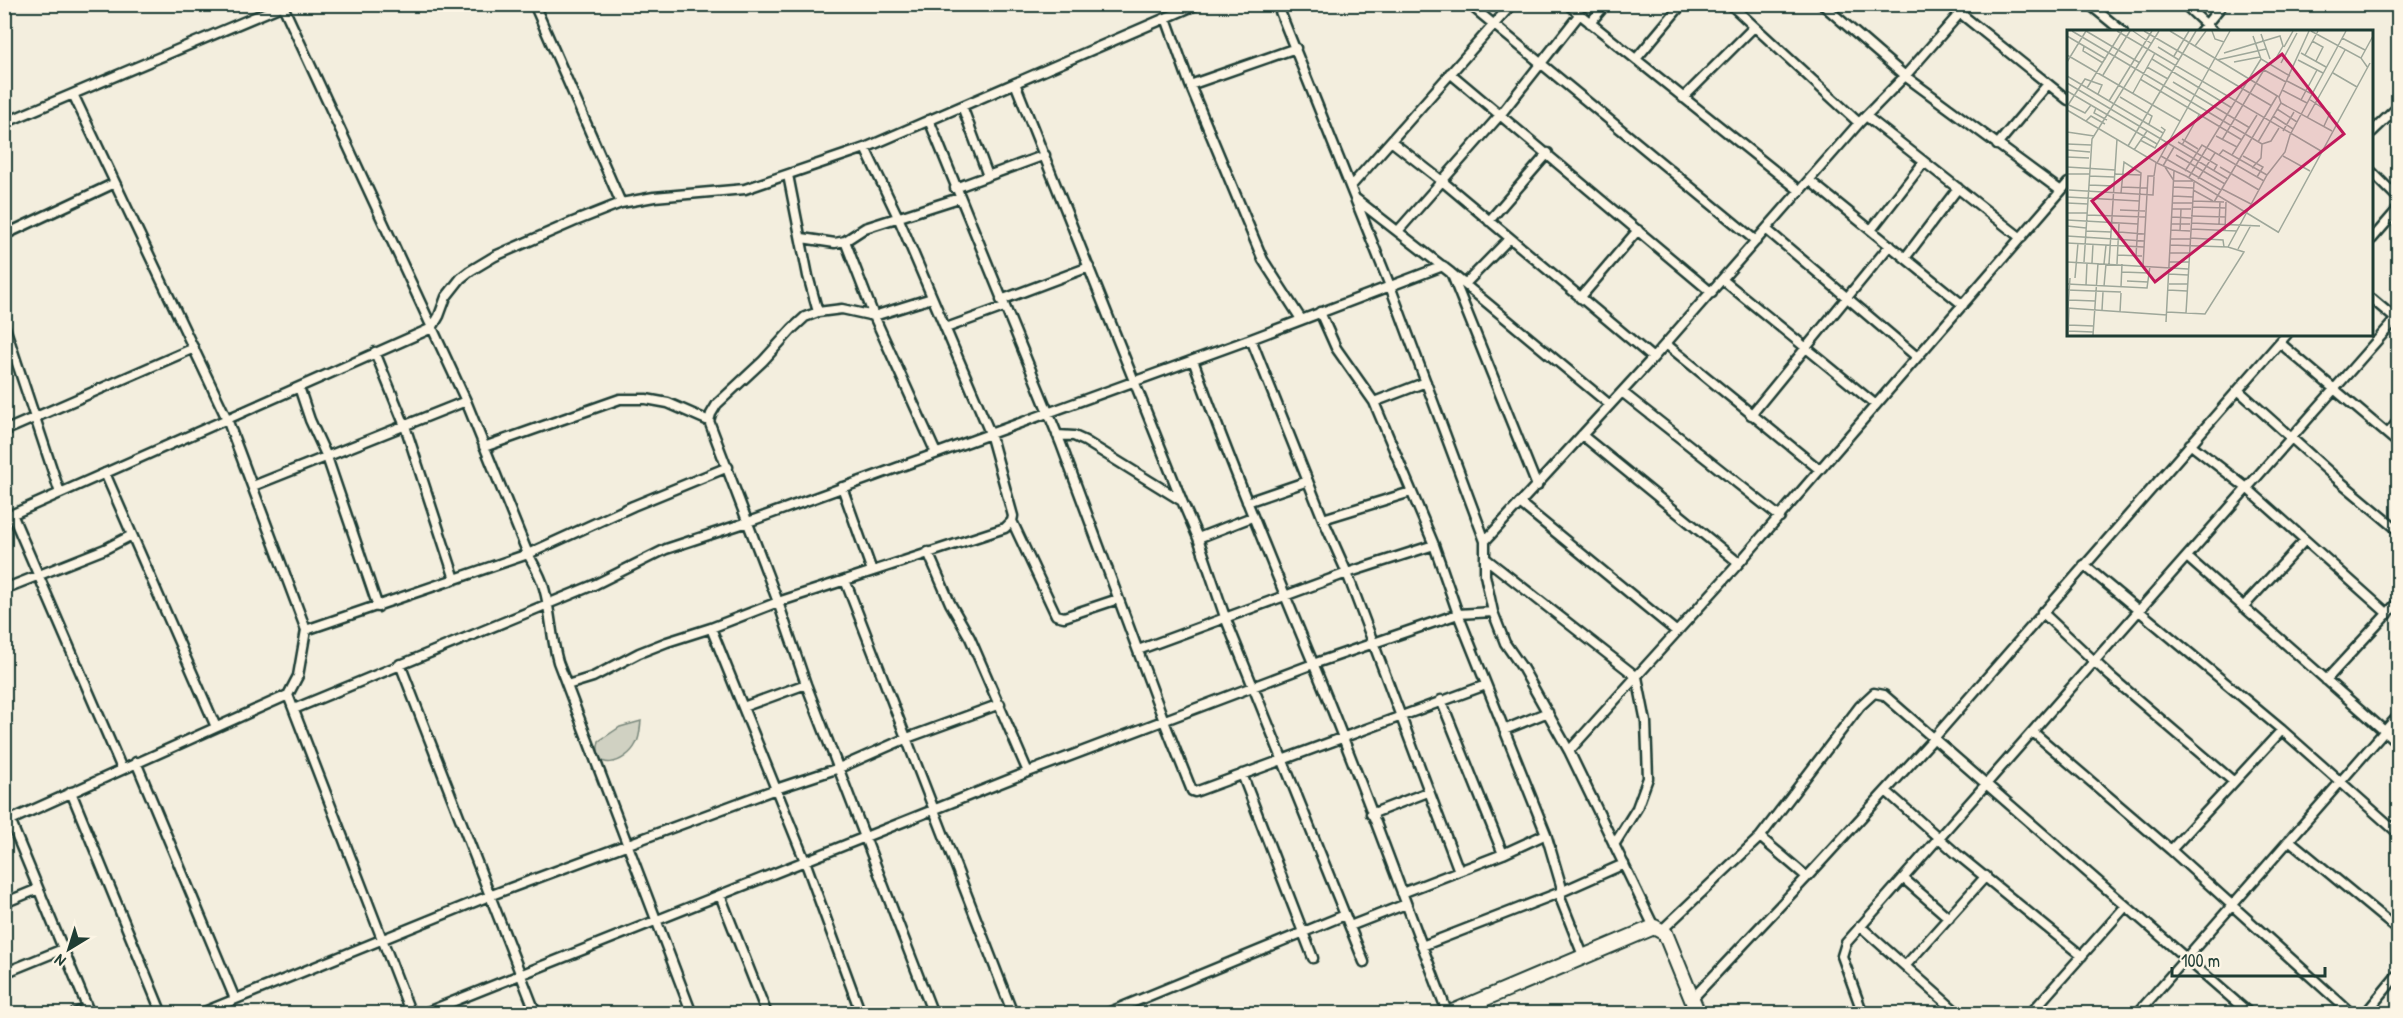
<svg xmlns="http://www.w3.org/2000/svg" width="2403" height="1018" font-family="'Patrick Hand',sans-serif">
<style>
.green{fill:#d0d1c2;stroke:#78877b;stroke-width:1.5}
.lines{fill:none;stroke-linecap:round;stroke-linejoin:round}
.minor-casing{stroke:#1f3d34;stroke-width:13}
.primary-casing{stroke:#1f3d34;stroke-width:18}
.minor{stroke:#fcf5e5;stroke-width:8}
.primary{stroke:#fcf5e5;stroke-width:14}
.inset-road{fill:none;stroke:#9ea79a;stroke-width:1.5}
.view{fill:#c2185b;fill-opacity:0.15;stroke:#c2185b;stroke-width:3}
.inset-edge{fill:none;stroke:#1f3d34;stroke-width:3}
</style>
<rect width="100%" height="100%" fill="#f3eede"/>
<filter id="ink" filterUnits="userSpaceOnUse"><feTurbulence type="fractalNoise" baseFrequency=".0167" numOctaves="2"/><feDisplacementMap in="SourceGraphic" scale="12" xChannelSelector="R" yChannelSelector="G"/><feConvolveMatrix kernelMatrix="1 2 1 2 8 2 1 2 1" color-interpolation-filters="sRGB"/></filter>
<g filter="url(#ink)">
<path class="green" d="M641,721C640,728 640,738 636,744C626,764 591,774 599,741L620,727Z"/>
<g class="lines">
<g class="minor-casing">
<path id="minor" d="M534,4L621,203
M1277,4L1390,286L1485,541V575L1493,612L1505,643L1523,669L1569,751L1654,927
M1469,4L1756,241
M1567,4L1800,191
M1730,4L1859,123
M1822,4L1905,76L2061,191
M2089,4L2123,32
M2184,4L2214,32
M283,6L466,401L528,554C534,565 541,576 544,588C551,612 551,638 558,662L692,1014
M1960,13L2068,100
M1166,18L1190,85L1263,260L1301,319
M1590,23L1606,4
M2200,32L2223,4
M1636,59L1682,4
M1450,73L1712,293
M1015,83L1182,501
M1190,85L1296,48
M1683,98L1754,27
M962,106L988,176
M1866,116L2021,238
M929,120L1061,444L1164,721L1192,791L1195,792L1486,685
M4,123L286,4
M2372,132L2398,107
M1391,141L1442,181L1653,358
M1997,145L2048,84
M865,148L898,217L990,433L1013,516L1012,521L1056,615L1064,617L1118,599
M2372,172L2398,198
M788,175L808,276L818,312
M1809,180L1963,305
M1351,186L1512,4
M955,188L1045,155
M1356,199L1451,273L1610,405
M1489,221L1548,153
M1766,229L1917,357
M1871,230L1924,162
M1398,231L1501,114L1579,15
M4,235L115,183
M802,238L835,243L845,241
M2372,239L2398,209
M1905,258L1958,188
M1452,275L1537,486
M1723,280L1876,405
M1465,284L1509,239
M932,298L874,316L842,309L818,312L805,317L792,329L763,361L717,404L711,414L709,421L778,602L806,684L933,1014
M1580,298L1638,230
M2372,299L2398,321
M1001,300L1089,267
M1320,312L1336,348L1374,402L1434,545L1458,614L1546,834L1561,885V900L1584,958
M4,324L60,493
M946,328L1004,307
M1251,339L1323,519L1347,573L1459,871
M2280,343L2398,443
M1666,344L1820,470
M375,352L405,426L455,579
M1193,360C1230,462 1271,562 1313,663C1361,778 1403,897 1448,1014
M299,387L310,420L327,457L378,607
M2238,390L2336,478L2398,530
M1622,392L1780,517
M1374,402L1426,382
M1751,415L1890,245
M4,431L194,348
M2388,434L2398,421
M1057,435L1074,436L1085,441L1182,501L1198,538
M1582,435L1739,563
M2190,444L2248,489L2388,614
M484,447L620,399H646L668,403L709,421
M936,453L874,316L845,241L865,228L959,198
M105,473L216,727
M253,486L466,401
M842,487L872,571
M1247,502L1308,481
M1521,504L1677,632
M12,514L122,769
M1252,517L1198,538L1225,617L1364,962
M4,518L432,328L439,316L446,297L461,278L470,271L495,256L573,222L621,203L654,197L745,189L865,148L1198,4
M1323,519L1411,492
M1485,541L1653,358L1809,180L1859,123L1905,76L1968,4
M928,552L950,603L970,638L1028,772
M2187,557L2398,743
M1485,558L1637,677L1646,722L1648,778L1637,808L1614,845
M2084,565L2282,730L2398,833
M845,580L1013,1014
M4,589L105,549L132,535
M2243,607L2305,540
M2042,612L2110,676L2234,782
M711,628L805,861L861,1014
M306,630L528,554L633,506L728,467
M1138,650L1347,573L1434,545
M400,664L536,1014
M2326,680L2398,602
M567,685L593,677L639,653L667,642L711,628L778,602L1005,528L1012,521
M288,695L411,1014
M1441,700L1503,854
M743,707L806,684
M294,709L596,584L666,549L748,522L1251,339L1443,266
M1504,730L1548,712
M2033,732L2171,850L2352,1014
M1569,751L1739,563L2068,183
M136,762L235,999
M1242,774L1313,958
M1886,791L1958,855L2082,956
M71,792L162,1014
M1371,814L1428,792
M10,820L90,1014
M4,823L288,695L298,676L306,630L227,419L73,94
M1760,837L1860,706L1874,693L1884,695L2250,1014
M2289,840L2398,930
M2171,850L2282,730
M1903,878L1949,918
M1402,893L1503,854L1546,834
M720,895L767,1014
M4,903L38,889
M1350,926L1406,904
M1860,926L1959,1014
M1662,930L1760,837L1807,877L1934,738L2287,334
M1422,946L1561,892L1624,864
M1906,965L1986,876
M4,973L63,949
M1692,999L1807,877
M74,1014L87,1008
M199,1014L489,896L776,789L839,768L907,738L1000,704
M422,1014L1028,772L1313,664L1458,614L1493,612
M1105,1014L1345,915
M1680,1014L1695,1007
M1852,1014L1861,1008
M1863,1014L1842,956L1846,943L2396,319
M2030,1014L2125,907
M2137,1014L2398,716
M2365,1014L2398,974"/>
</g>
<g class="primary-casing">
<path id="primary" d="M1448,1014L1654,927L1665,933L1698,1014"/>
</g>
<use href="#minor" class="minor"/>
<use href="#primary" class="primary"/>
</g>
</g>
<g transform="translate(2067 30)">
<rect width="306" height="306" fill="#f3eede"/>
<path class="inset-road" d="M5,1L195,114M19,1L73,33M50,1L254,121M66,1L85,14M77,1L205,76M103,1L212,67M145,1L148,9L157,12M244,1L294,28L301,38M194,4L203,29M0,6L39,29M186,6L194,29L223,46M275,8L298,20M245,11L256,17L249,31M17,16L16,21L36,33M128,16L139,1M91,17L112,30M217,17L226,1M157,23L213,6L216,16L208,30M234,23L259,37M0,25L113,91M238,25L251,1M107,26L122,1M294,28L306,6M85,29L165,78M150,30L199,19M231,30L256,43M0,32L19,1M167,32L193,27M214,33L230,3M80,37L101,49M197,40L219,52M266,43L290,57M36,45L63,1M0,46L96,103M73,49L175,110M220,51L245,64M106,52L183,98M0,53L161,149M20,58L55,1M215,60L240,73M0,61L90,114M66,63L88,23M53,67L85,86L82,94M242,69L263,83L257,96M234,70L250,40M42,71L85,1M214,73L265,101M1,75L18,49L35,55L31,64M2,75L18,83L24,75M29,78L27,83L40,90M210,79L230,92M0,80L90,133L163,1M206,86L226,99M240,88L278,20M19,91L24,86L38,94M216,101L227,82M0,102L27,106M149,106L170,117M115,109L131,119M73,110L88,118L98,100L94,97M155,110L201,33M111,112L150,135L147,140M191,112L214,73L212,67L242,1M0,114L24,115M195,114L204,111L212,98M115,115L132,85M61,116L129,1M0,120L23,122M67,120L80,101M109,125L158,154M152,125L156,120L200,145M165,125L190,85M94,126L154,160M176,126L196,137L190,147M216,126L243,141M0,127L22,128M90,133L119,146L211,202M96,136L107,117M0,137L48,140M98,137L107,151H126M153,137L192,160M185,138L194,128L195,114M118,141L135,115L197,151M0,144H22M47,144L74,145M22,146L47,147M122,147L194,29M131,149L148,123M22,155L47,156M55,157L80,158M106,157L126,158M155,159L184,174M2,160L86,165L87,147M126,160L146,171M54,163L57,132L74,143L69,226M106,166L126,167M0,167L72,171M126,171L157,172M147,172L210,66M0,173L21,174M105,173H125M125,177L159,178M105,179H124M53,180L78,181M0,183H20M20,185L78,187M124,186L159,187M105,187L124,188M0,190L71,194M124,193L193,196M104,194H123M152,194L153,172M0,196L19,198M124,199L170,201M104,200L123,201M158,200L159,172M19,201L44,202M113,201L114,179M52,202L77,204M211,203L303,33M0,206L77,211M123,208L156,210L157,217M103,209H123M0,213L77,217M161,217L200,145L218,122L223,105L279,1M171,219L184,195M103,223H122M50,225L75,226M0,232L121,239M17,232L25,109L92,1M102,232H122M25,233L26,214M37,234L39,215M42,234L50,109M50,234L52,194M76,236L81,146H87L89,133M55,242L82,243M102,244L121,245M8,248L11,213M60,251L81,252M0,254L80,258L83,236M102,254H121M19,255L20,233M37,256L39,234M54,257L55,234M0,260L54,262M101,260L120,261M2,270L28,271M0,278L100,285M1,278L3,248M35,280L36,262M53,282L54,263M100,282L138,284L177,222L161,217L103,215M119,283L127,152M99,292L107,141M1,295L27,296M1,301L26,302M1,305L2,278M26,305L31,233"/>
<path class="view" d="M215,24L277,104L88,252L25,171Z"/>
<rect width="306" height="306" class="inset-edge"/>
</g>
<rect width="2403" height="1018" fill="none" stroke="#fcf5e5" stroke-width="24"/>
<rect x="12" y="12" width="2379" height="994" fill="none" stroke="#1f3d34" stroke-width="2" filter="url(#ink)"/>
<g transform="translate(69 949) rotate(218)" stroke="#fcf5e5" stroke-width="4.5" paint-order="stroke">
<path d="M0-4.5L10 22L0 15L-10 22Z" fill="#1f3d34"/>
<text y="-9" font-size="16" font-weight="bold" text-anchor="middle" fill="#1f3d34">N</text>
</g>
<path d="M2172 967v9h153v-9" fill="none" stroke="#1f3d34" stroke-width="3"/>
<text x="2181" y="967" font-size="18" fill="#1f3d34" stroke="#fcf5e5" stroke-width="4.5" paint-order="stroke">100 m</text>
</svg>
